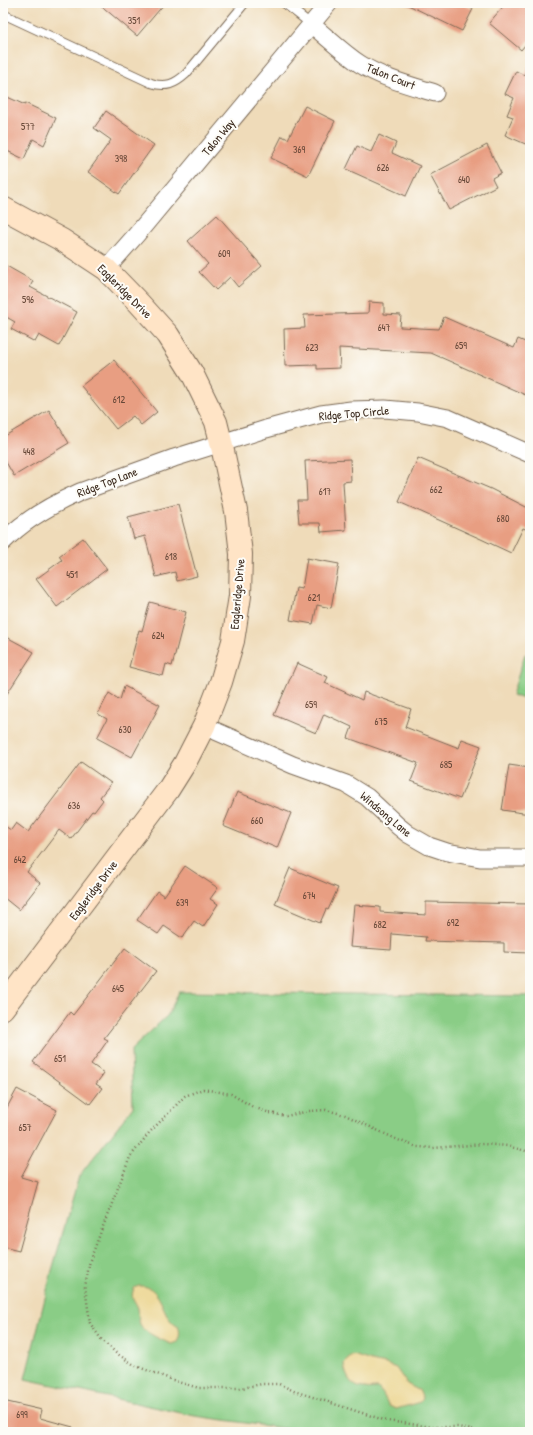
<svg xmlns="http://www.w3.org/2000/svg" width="533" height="1435" font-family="'Patrick Hand',sans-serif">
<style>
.green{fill:#8acd86;stroke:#627c52}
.sand{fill:#eeda9e;stroke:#94825e}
.building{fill:#e89e82}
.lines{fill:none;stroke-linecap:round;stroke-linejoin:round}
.service-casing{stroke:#7a6854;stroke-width:10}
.minor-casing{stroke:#7a6854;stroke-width:19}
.secondary-casing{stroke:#7a6854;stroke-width:24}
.path{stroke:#7a6854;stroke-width:2.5;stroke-dasharray:1 3;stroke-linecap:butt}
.service{stroke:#fff;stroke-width:8}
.minor{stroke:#fff;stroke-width:17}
.secondary{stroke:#ffe4c6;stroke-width:22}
.labels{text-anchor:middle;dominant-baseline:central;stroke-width:4;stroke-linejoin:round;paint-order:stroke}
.number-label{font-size:10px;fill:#664737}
.street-label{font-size:12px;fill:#3b2a1e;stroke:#fdfcf7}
</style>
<rect width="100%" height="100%" fill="#fdfcf7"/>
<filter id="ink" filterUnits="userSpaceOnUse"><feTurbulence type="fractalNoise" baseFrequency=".025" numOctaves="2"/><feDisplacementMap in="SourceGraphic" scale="8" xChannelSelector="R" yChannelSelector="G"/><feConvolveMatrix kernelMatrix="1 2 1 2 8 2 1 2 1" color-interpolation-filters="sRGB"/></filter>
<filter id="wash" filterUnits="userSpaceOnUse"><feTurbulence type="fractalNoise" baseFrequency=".012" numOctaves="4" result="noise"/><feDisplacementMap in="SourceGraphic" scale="16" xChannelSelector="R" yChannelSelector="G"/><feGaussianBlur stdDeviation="0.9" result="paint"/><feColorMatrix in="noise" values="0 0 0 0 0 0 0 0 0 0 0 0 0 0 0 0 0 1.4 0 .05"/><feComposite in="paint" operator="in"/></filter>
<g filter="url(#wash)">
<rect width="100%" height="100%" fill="#efdbb9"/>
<path class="green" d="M525,654L530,656V701L512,695Z
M179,992L530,996V1432H311L195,1416L25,1379L51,1274L79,1176L133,1107L131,1050L168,1015Z"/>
<path class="sand" d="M139,1286C160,1285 161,1309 171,1321C173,1324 176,1325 178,1327C181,1332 179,1338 177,1342L171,1344C162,1340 143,1332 140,1324C138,1319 139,1313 138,1308C134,1298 130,1299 134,1288Z
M353,1355L371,1361L386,1364L396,1368L407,1384L420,1391L423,1399L420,1402L396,1409L389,1406L383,1394L378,1388C373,1388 369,1389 365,1388C351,1388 345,1375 344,1363Z"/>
<g id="blocks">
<path class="building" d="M98,3H165L137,36Z
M404,3H460L473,9L462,31Z
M506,3H530V39L521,50L489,23Z
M530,63V146L505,135L513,117L507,115L514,98L505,94L516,71L524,75Z
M3,95L25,105V103L56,118L44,145L33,139L24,159L3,149Z
M305,106L335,121L308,176L271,158L282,136L288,139Z
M106,111L154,145L119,194L88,172L111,140L94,128Z
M379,135L396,143L392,153L420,166L406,196L346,169L357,146L371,152Z
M487,145L501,173L492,178L496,186L449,210L430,175Z
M217,215L262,266L238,287L230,277L216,290L199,272L208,264L188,241Z
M3,264L33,281L30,287L77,312L59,346L39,335L35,342L11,329L15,322L3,315Z
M369,302L384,303V314L401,315L400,327L439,329L444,317L514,348L518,339L530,344V397L431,353L339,348L340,368L317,369V365L285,366L284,329L305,328L304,315L368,313Z
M114,360L157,412L141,425L133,416L116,429L81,386Z
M49,410L69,443L14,476L3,457V437Z
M418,458L491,489L530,509V531L523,528L511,553L481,539L399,502Z
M350,459L351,481L343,482L346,530L321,532L320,523H299L297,500H307L305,461Z
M178,504L197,576L177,581L175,572L156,577L145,536L134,539L128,517Z
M83,538L107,569L57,607L36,579L62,560L59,556Z
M307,558L339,564L331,608L317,605L313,624L290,620L296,588L302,589Z
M150,602L186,612L172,666L166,664L163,676L129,667L139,630L142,631Z
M3,635L34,652L3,700Z
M297,663L328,677L325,683L362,700L364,692L411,709L405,727L459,748L462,739L481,746L460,799L411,781L418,763L348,738L352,727L324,714L316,733L274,715Z
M124,686L160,705L132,757L97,738L107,719L98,714L109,693L120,700Z
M81,762L111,783L100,797L103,800L94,812L92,811L71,839L59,830L27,872L40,883L19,910L3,897V825L11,830L16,823L28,832Z
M509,765L530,768V814L502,810Z
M237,792L291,813L277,848L223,826Z
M185,866L218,888L210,899L218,904L203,927L194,921L182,938L164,926L158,934L137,920L157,891L164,896Z
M290,868L338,888L328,910L326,909L320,923L275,904Z
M426,902L530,904V953L504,952V943L425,941L426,937L392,934L391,950L350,947L354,905L380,907V912L426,915Z
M125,948L156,971L104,1038L108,1040L91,1064L104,1073L96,1084L102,1088L90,1104L33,1062L70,1012L73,1015Z
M17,1089L57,1110L21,1177L38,1182L19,1251L3,1247V1115Z
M3,1401L42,1410L40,1418L73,1427V1432H3Z"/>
</g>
</g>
<g filter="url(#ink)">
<use href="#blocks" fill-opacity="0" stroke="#7a6854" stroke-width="1"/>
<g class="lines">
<g class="service-casing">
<path id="service" d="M284,3L312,25
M3,14L151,83C166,88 175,84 186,74L245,3"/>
</g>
<g class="minor-casing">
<path id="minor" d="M312,25C328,38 343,53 360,64C382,78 409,85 435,93
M106,269L137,234L329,3
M3,542C24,520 53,504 80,492L174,458L266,429L321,414L351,410L385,409L418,412L448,418L530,454
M204,726L293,765L346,784L367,797L398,826L408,834L429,846L447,852L480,858H530"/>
</g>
<g class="secondary-casing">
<path id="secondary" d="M3,208L62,240L106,269L139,303L168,335L192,373L216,422L221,442L236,511L241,554L240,596L233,641L221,682L204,726L185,763L168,790L3,1008"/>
</g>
<path class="path" d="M481,1432L458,1427H433L387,1421L294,1391L279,1384H262L242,1388H199L178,1382L136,1366L116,1353L101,1339L90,1323L85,1287L90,1260L130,1157L149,1133L185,1096L203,1089L231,1094L253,1107L270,1113L286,1116L309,1111L326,1110L345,1115L398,1140L417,1147L433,1148L483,1144L507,1146L530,1152"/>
<use href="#service" class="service"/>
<use href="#minor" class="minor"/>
<use href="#secondary" class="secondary"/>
</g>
</g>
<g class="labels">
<g class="number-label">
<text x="134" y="20">351</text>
<text x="28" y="126">577</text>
<text x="299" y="149">369</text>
<text x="121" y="158">398</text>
<text x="383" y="167">626</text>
<text x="464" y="179">640</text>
<text x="224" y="253">609</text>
<text x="28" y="299">596</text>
<text x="384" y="327">647</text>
<text x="461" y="345">659</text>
<text x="312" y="347">623</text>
<text x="119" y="399">612</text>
<text x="29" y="451">448</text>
<text x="436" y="489">662</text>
<text x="325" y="491">617</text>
<text x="503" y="518">680</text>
<text x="171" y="556">618</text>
<text x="72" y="574">451</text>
<text x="314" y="597">621</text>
<text x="158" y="635">624</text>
<text x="311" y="704">659</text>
<text x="381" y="721">675</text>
<text x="125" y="729">630</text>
<text x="446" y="764">685</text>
<text x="74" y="805">636</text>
<text x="257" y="820">660</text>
<text x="20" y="859">642</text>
<text x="309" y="895">674</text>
<text x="182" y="902">639</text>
<text x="453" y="922">692</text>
<text x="380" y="924">682</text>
<text x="118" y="988">645</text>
<text x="60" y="1058">651</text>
<text x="25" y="1127">657</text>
<text x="22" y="1414">699</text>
</g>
<g class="street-label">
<text transform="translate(391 76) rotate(22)">Talon Court</text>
<text transform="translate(218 137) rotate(-50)">Talon Way</text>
<text transform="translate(125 291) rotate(45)">Eagleridge Drive</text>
<text transform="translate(354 413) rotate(-5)">Ridge Top Circle</text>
<text transform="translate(107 482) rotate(-21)">Ridge Top Lane</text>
<text transform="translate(237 594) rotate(-85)">Eagleridge Drive</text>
<text transform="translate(386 814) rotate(40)">Windsong Lane</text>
<text transform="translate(93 890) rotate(-53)">Eagleridge Drive</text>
</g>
</g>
<rect width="533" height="1435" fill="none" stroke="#fdfcf7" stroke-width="16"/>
</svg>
